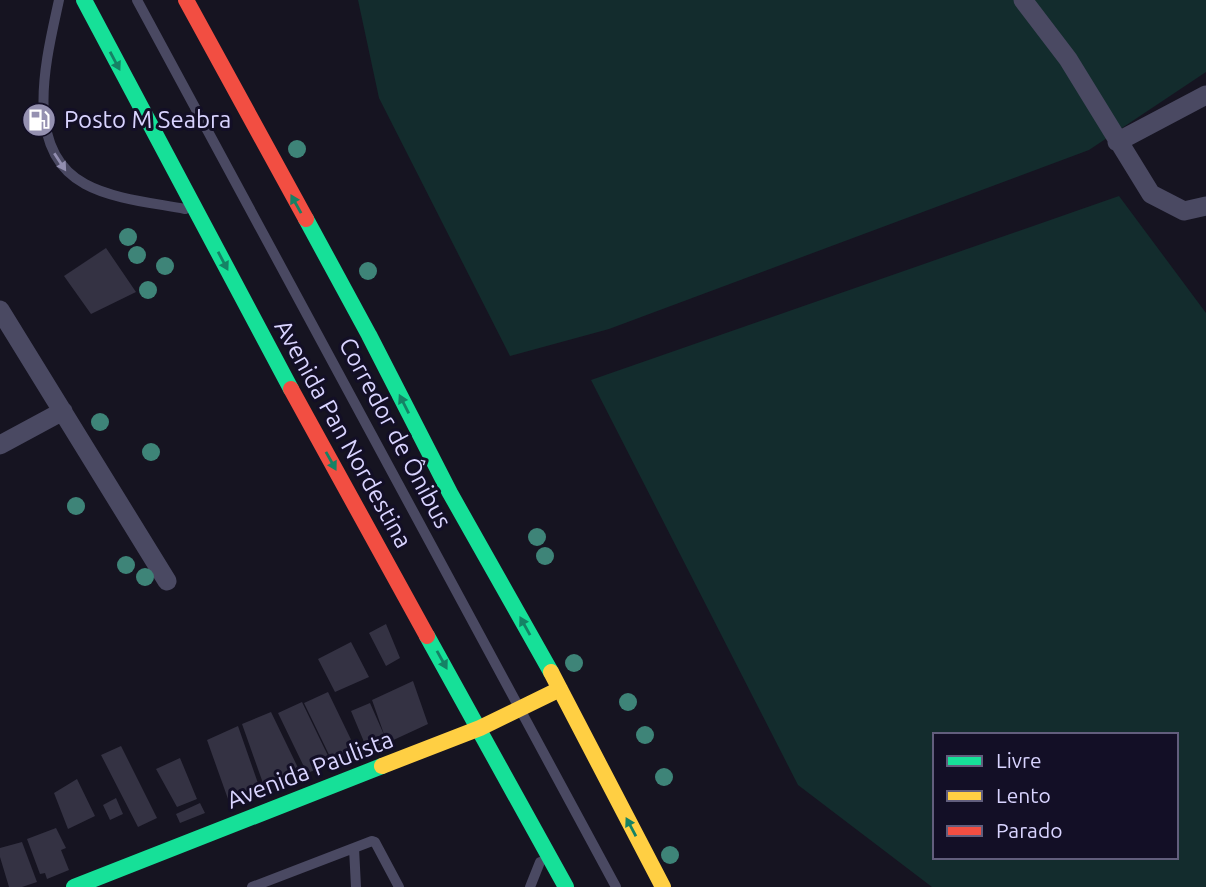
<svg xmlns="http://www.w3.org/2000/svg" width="1206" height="887" font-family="Ubuntu,sans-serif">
  <rect width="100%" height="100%" fill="#161421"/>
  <!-- green -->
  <path fill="#132c2d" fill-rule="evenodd" d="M358,0H1206V72L1089,150L609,329L510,356L379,98Z
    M1119,196L1206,313V887H932L798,785L591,380ZM935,735H1176V857H935Z"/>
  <!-- building -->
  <path fill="#343243" d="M106,248L136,292L91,314L64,276Z
    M386,624L400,658L386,666L369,633Z
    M351,642L369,677L335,692L318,659Z
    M413,681L428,724L387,743L367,749L351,711L370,703L385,737L372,700Z
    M328,692L358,754L333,763L304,703Z
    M302,702L332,764L307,773L278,713Z
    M271,712L301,774L264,786L242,724Z
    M238,726L260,789L228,799L207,740Z
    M121,746L157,818L138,827L101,755Z
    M180,758L197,799L177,807L156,769Z
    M77,779L95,816L68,829L54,793Z
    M116,798L123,814L110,820L103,805Z
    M200,803L205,813L180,823L176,814Z
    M56,828L66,848L61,850L69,870L47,879L45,873L40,874L27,839Z
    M22,842L37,882L22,887H9L0,857V848Z"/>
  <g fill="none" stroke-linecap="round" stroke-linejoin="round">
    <!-- lane -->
    <path stroke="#4a4962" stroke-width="10" d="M59,0C47,56 21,150 85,184C112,199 154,203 185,209
      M137,0L616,887
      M354,848L356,887
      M252,887L372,841L375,842L399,887
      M530,887L540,862"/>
    <!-- street -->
    <path stroke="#4a4962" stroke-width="19" d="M1023,0L1068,59L1151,194L1184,211L1206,206
      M1117,142L1206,95
      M0,310L167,581
      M0,445L63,411"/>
    <!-- fast -->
    <path stroke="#16e098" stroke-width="16" d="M84,0L291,389
      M306,219L369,335L450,493L551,672
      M427,636L566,887
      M74,887L382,766"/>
    <!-- slow -->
    <path stroke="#ffcf43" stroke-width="16" d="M551,672L663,887
      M382,766L480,728L560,689"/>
    <!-- jam -->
    <path stroke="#f24e42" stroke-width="16" d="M186,0L306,219
      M291,389L427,636"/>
  </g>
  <!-- trees -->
  <g fill="#3e8478">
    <circle cx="297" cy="149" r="9"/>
    <circle cx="128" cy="237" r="9"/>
    <circle cx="137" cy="255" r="9"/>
    <circle cx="165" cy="266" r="9"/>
    <circle cx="368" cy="271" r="9"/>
    <circle cx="148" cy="290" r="9"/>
    <circle cx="100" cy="422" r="9"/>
    <circle cx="151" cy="452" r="9"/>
    <circle cx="76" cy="506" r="9"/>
    <circle cx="537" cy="537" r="9"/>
    <circle cx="545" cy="556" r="9"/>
    <circle cx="126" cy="565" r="9"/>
    <circle cx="145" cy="577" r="9"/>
    <circle cx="574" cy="663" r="9"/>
    <circle cx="628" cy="702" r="9"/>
    <circle cx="645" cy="735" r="9"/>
    <circle cx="664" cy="777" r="9"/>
    <circle cx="670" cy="855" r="9"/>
  </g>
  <!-- one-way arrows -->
  <defs><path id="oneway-solid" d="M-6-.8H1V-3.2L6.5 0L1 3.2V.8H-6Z" transform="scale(1.75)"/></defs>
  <g fill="#158265">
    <use href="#oneway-solid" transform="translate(115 61) rotate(62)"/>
    <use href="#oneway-solid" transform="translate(296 204) rotate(-119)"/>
    <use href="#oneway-solid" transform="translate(223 261) rotate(62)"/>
    <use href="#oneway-solid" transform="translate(404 404) rotate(-117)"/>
    <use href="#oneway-solid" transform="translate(331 461) rotate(61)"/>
    <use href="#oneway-solid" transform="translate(525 626) rotate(-119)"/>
    <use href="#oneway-solid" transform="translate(442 660) rotate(61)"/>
    <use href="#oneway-solid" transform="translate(631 827) rotate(-118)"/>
  </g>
  <use fill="#928eb0" href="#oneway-solid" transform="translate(60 162) rotate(57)"/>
  <!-- icons -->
  <defs>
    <g id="fuel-disc" transform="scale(1.75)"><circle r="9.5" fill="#9591b1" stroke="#130f26"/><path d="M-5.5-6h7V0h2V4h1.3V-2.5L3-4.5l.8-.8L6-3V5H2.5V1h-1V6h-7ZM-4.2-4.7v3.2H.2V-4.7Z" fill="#fff"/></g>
  </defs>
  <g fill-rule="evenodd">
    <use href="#fuel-disc" x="39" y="120"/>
  </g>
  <g text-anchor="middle" stroke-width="6" stroke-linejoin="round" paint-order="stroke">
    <!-- poi labels -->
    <g font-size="24" fill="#d9d4ff" stroke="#130f26" text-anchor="start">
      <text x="64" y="128">Posto M Seabra</text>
    </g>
    <!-- street labels -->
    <g font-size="24" fill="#d9d4ff" stroke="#130f26">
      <text transform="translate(395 433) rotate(62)" y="8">Corredor de Ônibus</text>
      <text transform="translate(343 434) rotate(61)" y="8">Avenida Pan Nordestina</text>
      <text transform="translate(310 770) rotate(-21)" y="8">Avenida Paulista</text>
    </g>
  </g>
  <!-- legend -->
  <rect x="933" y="733" width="245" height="126" fill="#130f26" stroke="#625e7d" stroke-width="2"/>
  <rect x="947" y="756" width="35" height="10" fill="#16e098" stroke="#625e7d" stroke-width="2"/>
  <text x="996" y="768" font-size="21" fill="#d9d4ff">Livre</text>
  <rect x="947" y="791" width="35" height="10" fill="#ffcf43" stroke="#625e7d" stroke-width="2"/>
  <text x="996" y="803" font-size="21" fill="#d9d4ff">Lento</text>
  <rect x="947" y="826" width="35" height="10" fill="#f24e42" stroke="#625e7d" stroke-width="2"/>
  <text x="996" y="838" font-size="21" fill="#d9d4ff">Parado</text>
</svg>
